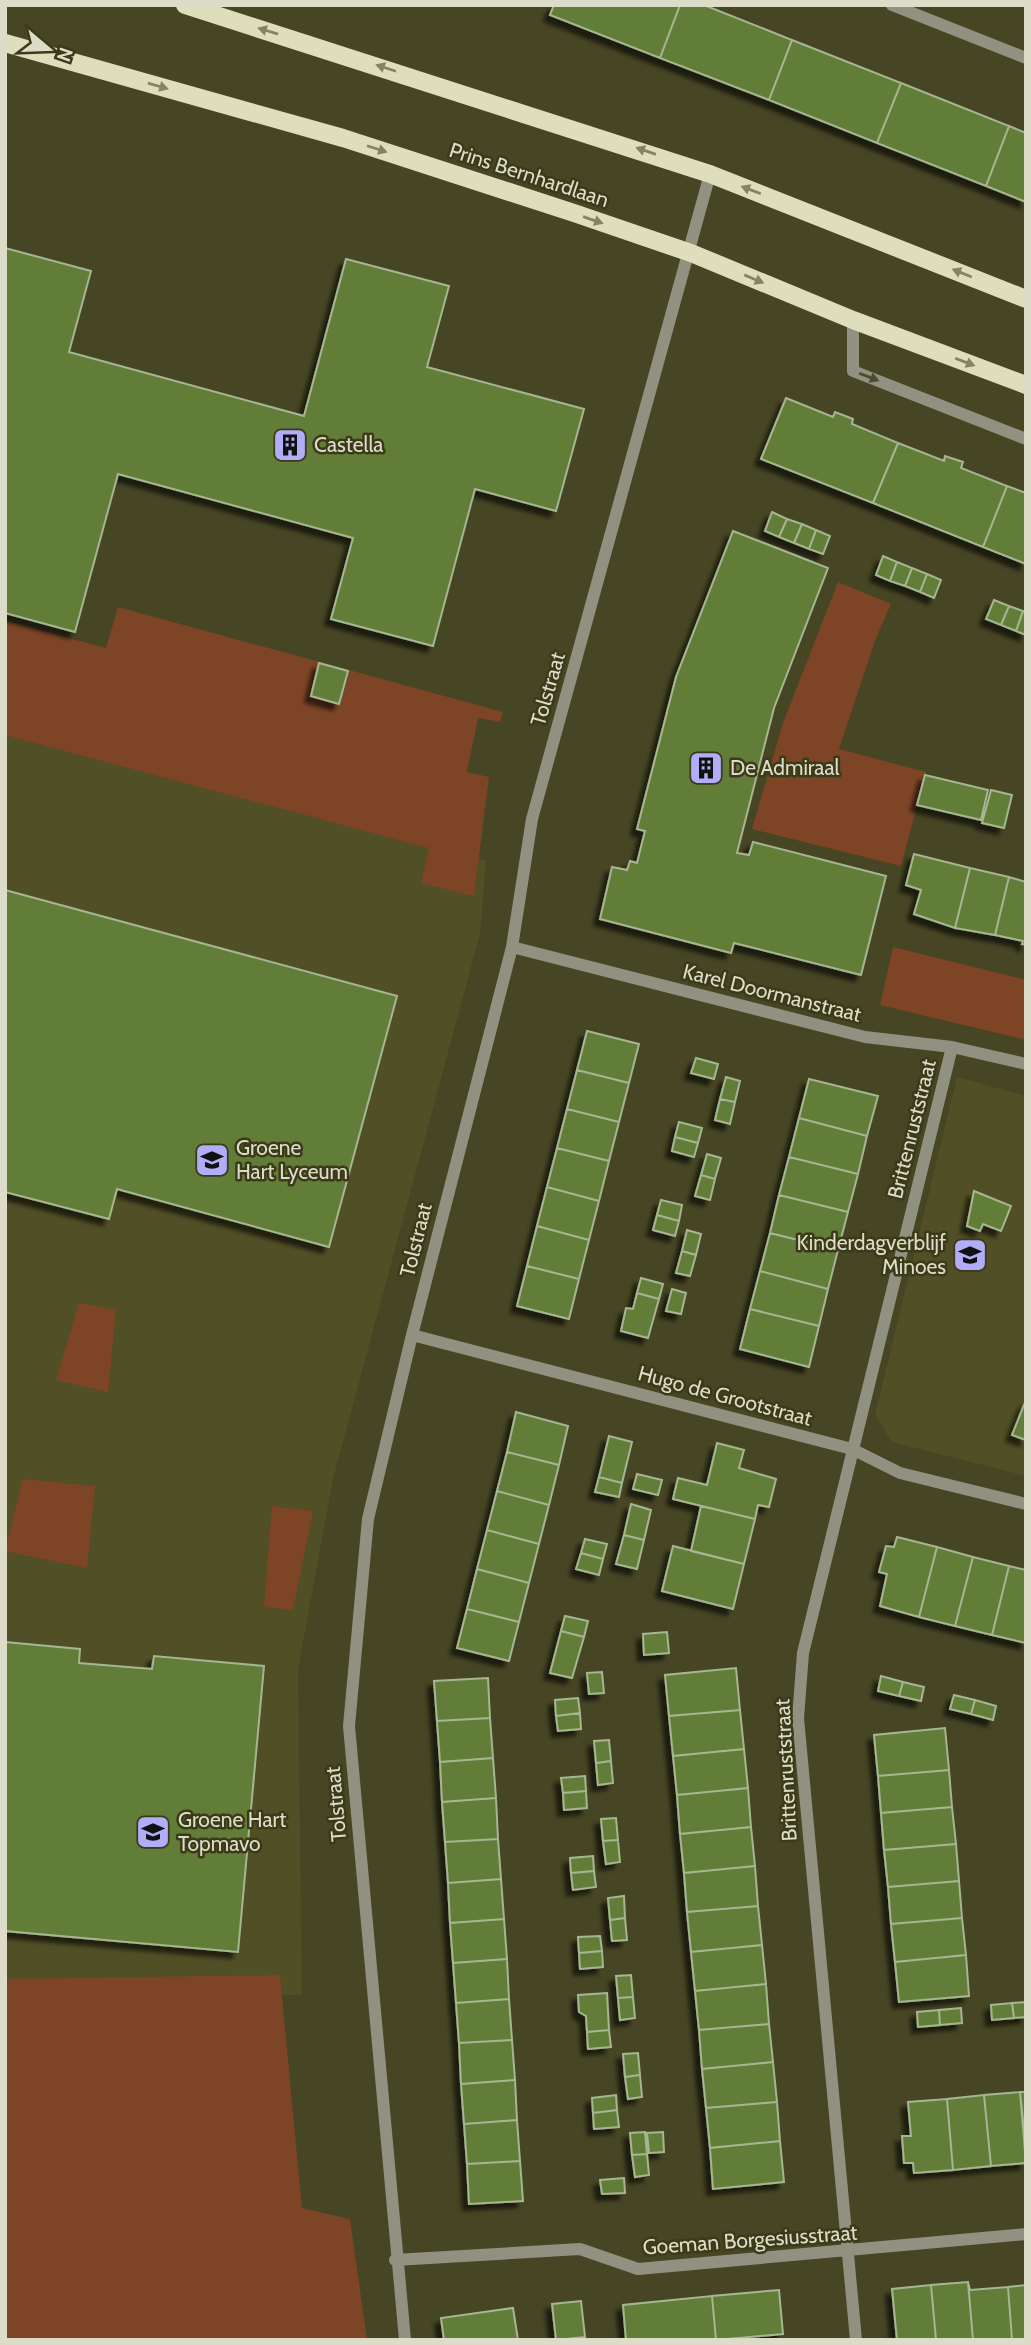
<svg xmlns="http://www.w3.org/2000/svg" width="1031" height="2345" font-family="Cabin,sans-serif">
  <defs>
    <filter id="shadow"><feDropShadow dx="-6" dy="6" stdDeviation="2" flood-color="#0009"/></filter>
  </defs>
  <rect width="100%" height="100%" fill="#464524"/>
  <!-- built -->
  <path fill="#514f26" d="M5,726L486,861L480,934L333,1479L298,1670L302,1995L5,1993Z
    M957,1077L1026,1096V1476L892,1442L875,1415Z"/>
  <!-- green -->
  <path fill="#7d4426" d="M838,582L891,604L876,638L839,749L926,772L901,866L752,829L783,723Z
    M118,607L503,712L500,722L478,718L467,772L489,777L474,896L421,883L429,848L5,735V621L106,648Z
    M893,947L1026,980V1040L880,1005Z
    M79,1303L116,1310L108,1392L56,1380Z
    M23,1479L95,1486L87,1568L5,1551Z
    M272,1506L313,1511L293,1610L264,1607Z
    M280,1975L302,2208L350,2219L367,2340H5V1979Z"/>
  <!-- building -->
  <path fill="#627d38" stroke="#a6b693" stroke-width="2" filter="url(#shadow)" d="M554,5H680L660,58L550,15Z
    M680,5H704L792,40L769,100L660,58Z
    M792,40L901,83L877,143L769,100Z
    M901,83L1009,126L986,186L877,143Z
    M1009,126L1026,133V202L986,186Z
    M5,248L91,271L69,352L304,416L346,259L449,286L427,367L584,409L556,511L475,489L433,646L331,619L353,538L118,474L75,632L5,613Z
    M786,398L833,417L835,412L853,419L852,424L898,443L873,503L761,459Z
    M898,443L944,461L945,456L963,462L961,468L1007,486L983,547L873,503Z
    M1007,486L1026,493V564L983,547Z
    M772,512L787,519L779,537L765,531Z
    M787,519L802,524L794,543L779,537Z
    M802,524L816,530L809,549L794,543Z
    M816,530L830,536L823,554L809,549Z
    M733,531L828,568L774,708L737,853L749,855L753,842L886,876L861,975L734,943L731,953L600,919L612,867L627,870L630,861L637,863L645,831L637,829L676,677Z
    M883,556L897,562L890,581L876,575Z
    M897,562L912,568L905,586L890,581Z
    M912,568L927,574L920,592L905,586Z
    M927,574L941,580L934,598L920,592Z
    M994,600L1009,606L1001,625L986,619Z
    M1009,606L1023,611L1016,631L1001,625Z
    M1023,611L1026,612V635L1016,631Z
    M319,663L348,671L339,704L311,696Z
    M925,775L988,790L981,820L917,805Z
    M991,790L1012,795L1004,828L982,823Z
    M914,854L970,868L955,928L914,914L921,890L906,885Z
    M970,868L1009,877L995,935L955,928Z
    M1009,877L1026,882V945L1022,944L1023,941L995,935Z
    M5,890L397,996L329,1247L117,1189L109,1219L5,1192Z
    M587,1031L639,1044L629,1083L577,1070Z
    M696,1058L718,1064L714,1079L691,1073Z
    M577,1070L629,1083L619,1122L567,1109Z
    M726,1077L740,1081L735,1102L720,1099Z
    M809,1079L878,1096L867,1136L799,1118Z
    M720,1099L735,1102L730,1124L715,1120Z
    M567,1109L619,1122L609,1161L557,1148Z
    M799,1118L867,1136L858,1174L789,1157Z
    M679,1122L702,1128L698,1143L675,1137Z
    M675,1137L698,1143L694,1157L672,1151Z
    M557,1148L609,1161L599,1201L547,1187Z
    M707,1154L721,1158L715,1179L701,1175Z
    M789,1157L858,1174L848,1212L779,1195Z
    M701,1175L715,1179L710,1200L695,1196Z
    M547,1187L599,1201L589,1240L537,1226Z
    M974,1191L1011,1206L1001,1231L983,1224L980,1231L967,1226Z
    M779,1195L848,1212L838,1250L770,1233Z
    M661,1200L682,1205L679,1221L657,1215Z
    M657,1215L679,1221L675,1236L653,1230Z
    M537,1226L589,1240L579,1279L527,1266Z
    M687,1230L701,1234L696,1255L682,1251Z
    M770,1233L838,1250L828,1289L760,1271Z
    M682,1251L696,1255L690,1276L676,1273Z
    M527,1266L579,1279L569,1319L517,1306Z
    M760,1271L828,1289L819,1326L750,1309Z
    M641,1278L663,1284L659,1299L637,1293Z
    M672,1289L686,1293L681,1314L666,1311Z
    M637,1293L659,1299L648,1338L621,1331L626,1308L633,1309Z
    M750,1309L819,1326L809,1367L740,1349Z
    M1026,1400V1440L1012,1435Z
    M516,1412L568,1426L559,1465L507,1452Z
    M609,1436L632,1442L622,1483L599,1477Z
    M717,1443L744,1450L739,1468L776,1479L769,1507L758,1505L755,1519L673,1499L678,1478L707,1485Z
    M507,1452L559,1465L549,1505L497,1491Z
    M637,1474L662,1480L658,1495L633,1489Z
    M599,1477L622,1483L619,1497L595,1492Z
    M497,1491L549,1505L539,1544L487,1530Z
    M631,1504L651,1510L644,1540L624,1535Z
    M701,1506L755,1519L744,1564L691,1551Z
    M487,1530L539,1544L529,1583L477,1569Z
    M624,1535L644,1540L637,1569L616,1564Z
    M897,1537L937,1547L919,1617L880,1606L887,1574L879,1572L886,1546L894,1547Z
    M585,1539L607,1544L603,1559L581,1553Z
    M673,1546L744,1564L733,1609L662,1591Z
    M937,1547L973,1557L955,1626L919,1617Z
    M581,1553L603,1559L599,1575L576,1569Z
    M973,1557L1009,1566L992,1635L955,1626Z
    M1009,1566L1026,1570V1643L992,1635Z
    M477,1569L529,1583L519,1622L467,1609Z
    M467,1609L519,1622L509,1661L457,1648Z
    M565,1616L588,1621L584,1637L561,1631Z
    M561,1631L584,1637L572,1678L550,1673Z
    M667,1632L669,1653L644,1655L643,1634Z
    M5,1642L80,1649L79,1663L152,1669L154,1656L264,1666L238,1952L5,1931Z
    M736,1668L740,1710L669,1716L665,1675Z
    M602,1672L604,1693L589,1694L587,1673Z
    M881,1676L903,1682L899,1696L878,1691Z
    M488,1678L490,1718L437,1721L434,1681Z
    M903,1682L924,1687L921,1701L899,1696Z
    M954,1695L975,1700L971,1714L950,1709Z
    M578,1698L580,1713L556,1716L555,1700Z
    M975,1700L996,1706L993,1720L971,1714Z
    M740,1710L744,1749L673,1756L669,1716Z
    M580,1713L581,1729L558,1731L556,1716Z
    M490,1718L493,1758L440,1762L437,1721Z
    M945,1728L949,1770L878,1776L874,1735Z
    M609,1740L611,1761L596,1763L594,1741Z
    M744,1749L748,1788L677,1795L673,1756Z
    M493,1758L496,1798L442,1802L440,1762Z
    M611,1761L613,1783L598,1785L596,1763Z
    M949,1770L952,1807L881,1813L878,1776Z
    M585,1776L586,1791L563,1793L561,1778Z
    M748,1788L751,1827L680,1834L677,1795Z
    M586,1791L587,1808L564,1810L563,1793Z
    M496,1798L498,1839L445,1842L442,1802Z
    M952,1807L956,1844L884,1850L881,1813Z
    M616,1818L618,1840L603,1841L601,1819Z
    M751,1827L755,1866L684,1873L680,1834Z
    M498,1839L501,1879L448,1883L445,1842Z
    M618,1840L620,1862L606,1864L603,1841Z
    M956,1844L959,1881L888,1887L884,1850Z
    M593,1856L594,1871L571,1873L570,1858Z
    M755,1866L758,1906L687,1912L684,1873Z
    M594,1871L596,1887L573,1890L571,1873Z
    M501,1879L504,1919L450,1923L448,1883Z
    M959,1881L962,1918L891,1924L888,1887Z
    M624,1896L625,1918L610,1920L608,1898Z
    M758,1906L762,1945L691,1952L687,1912Z
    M625,1918L627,1940L612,1941L610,1920Z
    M962,1918L966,1955L895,1962L891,1924Z
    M504,1919L507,1959L453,1963L450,1923Z
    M600,1936L602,1951L579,1953L578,1937Z
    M762,1945L766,1984L695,1991L691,1952Z
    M602,1951L603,1967L580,1969L579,1953Z
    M966,1955L969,1996L899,2002L895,1962Z
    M507,1959L509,1999L456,2003L453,1963Z
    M631,1975L633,1997L618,1998L616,1976Z
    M766,1984L769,2024L699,2030L695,1991Z
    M607,1993L609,2030L587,2032L586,2016L579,2012L578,1995Z
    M633,1997L635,2018L620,2020L618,1998Z
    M509,1999L512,2040L459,2043L456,2003Z
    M1026,2002V2017L1014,2018L1012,2003Z
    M1012,2003L1014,2018L992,2020L991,2005Z
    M961,2008L962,2023L940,2025L939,2010Z
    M939,2010L940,2025L918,2027L917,2012Z
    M769,2024L773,2062L702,2069L699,2030Z
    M609,2030L611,2047L588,2049L587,2032Z
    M512,2040L515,2080L461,2084L459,2043Z
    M638,2053L640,2075L625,2077L623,2054Z
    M773,2062L777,2102L706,2108L702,2069Z
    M640,2075L642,2097L628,2099L625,2077Z
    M515,2080L517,2120L464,2124L461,2084Z
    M1020,2092L1026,2163L991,2166L984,2095Z
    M1020,2092H1026V2150Z
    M616,2095L617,2110L593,2113L592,2098Z
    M984,2095L991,2166L953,2170L947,2099Z
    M947,2099L953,2170L914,2173L913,2163H904L902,2136H911L908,2102Z
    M777,2102L780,2141L710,2148L706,2108Z
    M617,2110L619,2127L594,2129L593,2113Z
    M517,2120L520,2161L467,2164L464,2124Z
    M645,2132L647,2154L632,2155L630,2133Z
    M663,2132L664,2152L649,2153L647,2133Z
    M780,2141L784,2182L713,2189L710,2148Z
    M647,2154L649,2175L635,2177L632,2155Z
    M520,2161L523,2201L469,2204L467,2164Z
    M624,2178L625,2193L602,2194L600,2180Z
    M968,2282L973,2340H936L931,2285Z
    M968,2282L970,2290L1008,2287L1012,2340H973Z
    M931,2285L936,2340H897L892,2289Z
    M1026,2285V2340H1012L1008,2287Z
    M779,2290L783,2334L716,2340L712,2296Z
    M712,2296L716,2340H626L623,2305Z
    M581,2301L585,2337L556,2340L552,2304Z
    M513,2308L518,2340H444L441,2318Z"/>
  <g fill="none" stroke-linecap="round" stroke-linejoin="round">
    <!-- minor -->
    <path stroke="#919181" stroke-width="12" d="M892,5L1026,58
      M853,320V371L1026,439
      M512,947L865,1037L952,1047L1026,1064
      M412,1335L852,1449L900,1473L1026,1504
      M395,2260L580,2249L638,2269L1026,2234
      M405,2340L349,1726L368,1519L412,1335L512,947L532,819L710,174
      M856,2340L798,1718L803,1653L952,1047"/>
    <!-- major -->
    <path stroke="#dedebd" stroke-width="18" d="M185,5L710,174L1026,299
      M5,43L343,138L574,213L691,253L853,320L1026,385"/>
  </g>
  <!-- one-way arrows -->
  <defs><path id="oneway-solid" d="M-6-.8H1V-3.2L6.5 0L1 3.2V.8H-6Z" transform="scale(1.75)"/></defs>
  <g fill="#848463">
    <use href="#oneway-solid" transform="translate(268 31) rotate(-163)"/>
    <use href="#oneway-solid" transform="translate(386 68) rotate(-162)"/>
    <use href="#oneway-solid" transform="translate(158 86) rotate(16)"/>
    <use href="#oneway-solid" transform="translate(377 149) rotate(18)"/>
    <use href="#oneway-solid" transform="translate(646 151) rotate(-161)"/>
    <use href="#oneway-solid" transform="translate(751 190) rotate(-159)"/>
    <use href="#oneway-solid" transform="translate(593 220) rotate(19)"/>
    <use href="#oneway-solid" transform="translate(962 273) rotate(-158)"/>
    <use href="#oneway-solid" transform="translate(754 279) rotate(23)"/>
    <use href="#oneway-solid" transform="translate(965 362) rotate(21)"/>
  </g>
  <use fill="#4c4b2e" href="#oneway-solid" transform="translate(869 377) rotate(21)"/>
  <!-- icons -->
  <defs>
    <g id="building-square" transform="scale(1.75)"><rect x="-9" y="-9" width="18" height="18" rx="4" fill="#b2adf9" stroke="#3b3a19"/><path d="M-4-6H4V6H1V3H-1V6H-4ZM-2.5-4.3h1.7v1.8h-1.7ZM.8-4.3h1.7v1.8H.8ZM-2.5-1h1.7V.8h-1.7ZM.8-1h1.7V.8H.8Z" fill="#111"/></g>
    <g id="school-square" transform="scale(1.75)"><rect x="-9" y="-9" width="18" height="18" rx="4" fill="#b2adf9" stroke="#3b3a19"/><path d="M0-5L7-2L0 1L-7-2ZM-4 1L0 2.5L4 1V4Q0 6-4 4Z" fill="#111"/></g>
  </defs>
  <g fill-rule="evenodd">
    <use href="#building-square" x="290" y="445"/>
    <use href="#building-square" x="706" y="768"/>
    <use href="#school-square" x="212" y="1160"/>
    <use href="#school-square" x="970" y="1255"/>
    <use href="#school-square" x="153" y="1832"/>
  </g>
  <g text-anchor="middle" stroke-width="5" stroke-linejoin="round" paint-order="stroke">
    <!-- street labels -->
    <g font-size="21" fill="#dcdcc9" stroke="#3b3a19">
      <text transform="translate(529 175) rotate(18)" y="7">Prins Bernhardlaan</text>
      <text transform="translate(548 689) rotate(-74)" y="7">Tolstraat</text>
      <text transform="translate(772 993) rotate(14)" y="7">Karel Doormanstraat</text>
      <text transform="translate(912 1129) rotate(-76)" y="7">Brittenruststraat</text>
      <text transform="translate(416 1240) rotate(-76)" y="7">Tolstraat</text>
      <text transform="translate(725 1396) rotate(15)" y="7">Hugo de Grootstraat</text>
      <text transform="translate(786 1770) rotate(-93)" y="7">Brittenruststraat</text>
      <text transform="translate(336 1804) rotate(-95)" y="7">Tolstraat</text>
      <text transform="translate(750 2240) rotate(-4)" y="7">Goeman Borgesiusstraat</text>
    </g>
    <!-- poi labels -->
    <g font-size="21" fill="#dcdcc9" stroke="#3b3a19" text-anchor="start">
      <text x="314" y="452">Castella</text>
      <text x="730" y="775">De Admiraal</text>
      <text x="236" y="1155">Groene<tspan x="236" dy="24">Hart Lyceum</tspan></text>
      <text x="946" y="1250" text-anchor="end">Kinderdagverblijf<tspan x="946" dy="24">Minoes</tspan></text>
      <text x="178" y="1827">Groene Hart<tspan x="178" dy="24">Topmavo</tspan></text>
    </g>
  </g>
  <!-- border -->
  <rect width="1031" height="2345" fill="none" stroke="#dcdcc9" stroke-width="14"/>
  <!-- north arrow -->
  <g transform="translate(49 49) rotate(109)" stroke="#3b3a19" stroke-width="5" paint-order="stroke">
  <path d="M0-5L12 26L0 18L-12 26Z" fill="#dcdcc9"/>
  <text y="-10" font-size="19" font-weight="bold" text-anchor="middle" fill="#dcdcc9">N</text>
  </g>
</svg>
